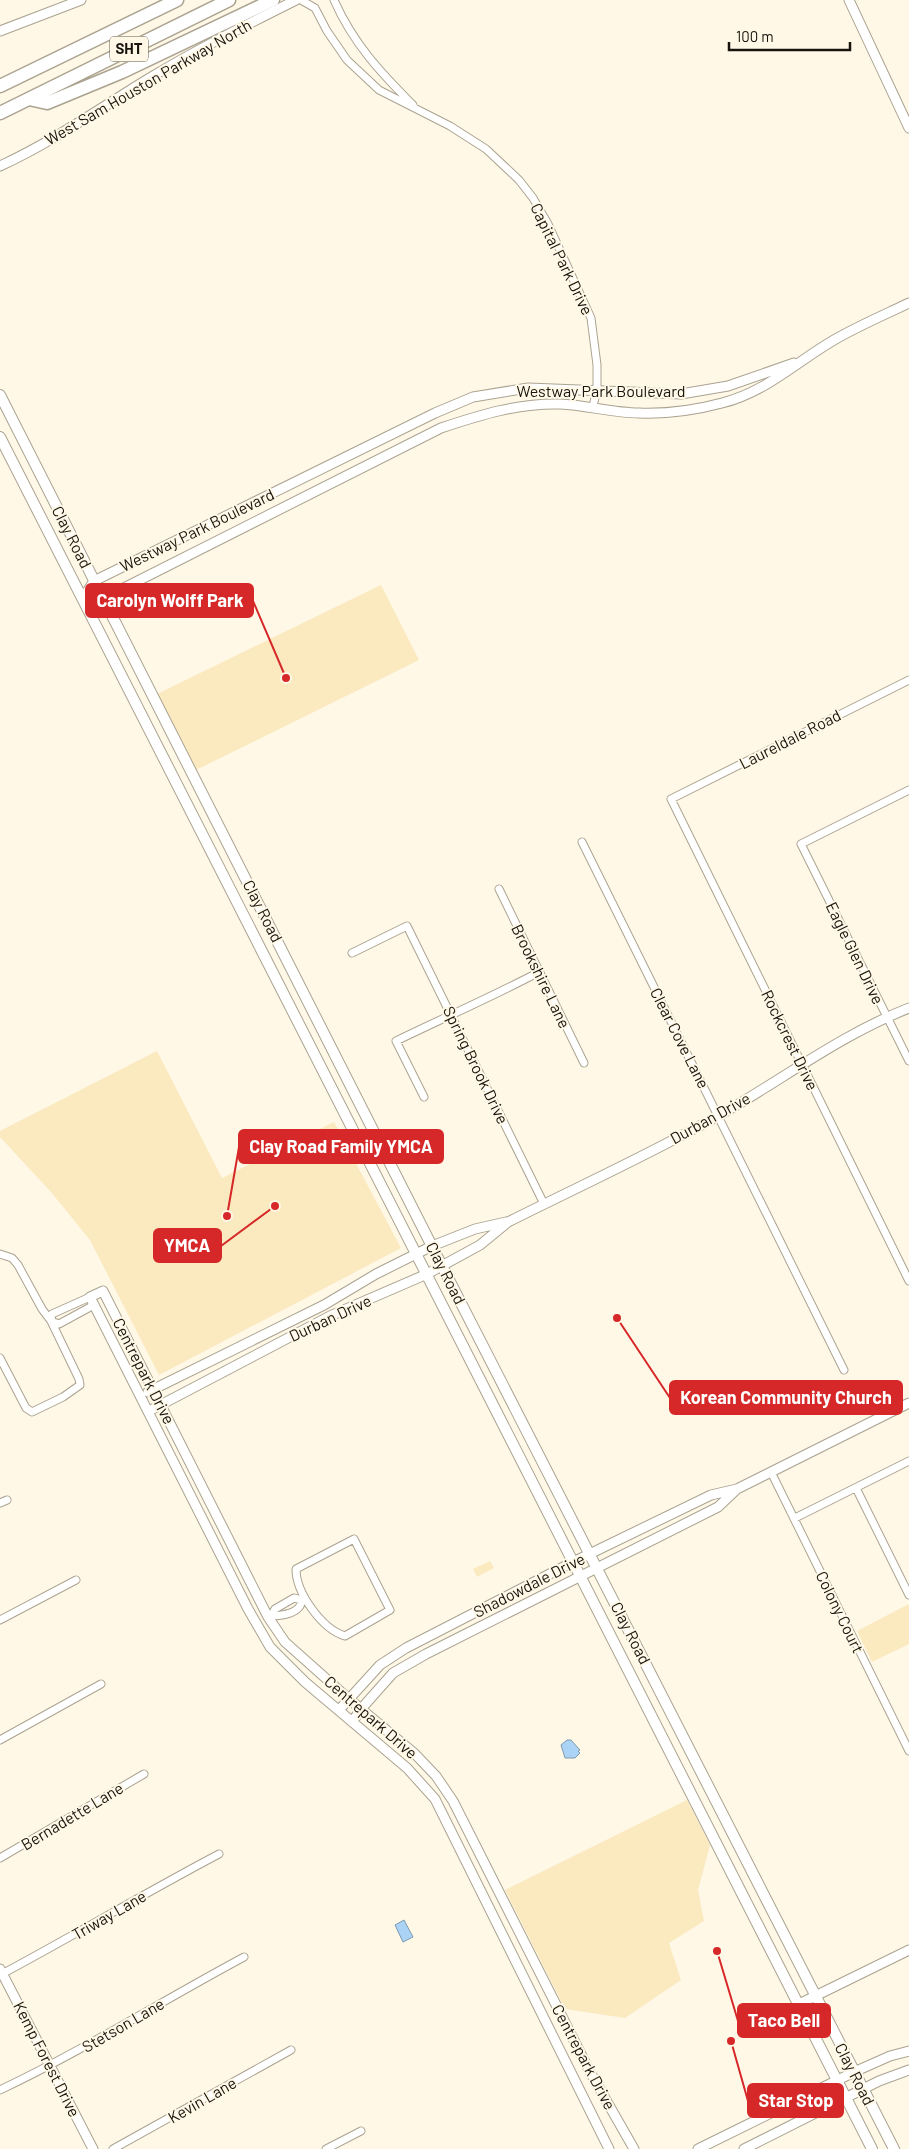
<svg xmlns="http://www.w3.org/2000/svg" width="909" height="2149" font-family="Barlow,sans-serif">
  <rect width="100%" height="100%" fill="#fff8e7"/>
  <!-- green -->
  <path fill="#fbe9bf" d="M381,585L419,660L192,772L153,696Z
    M157,1051L222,1178L334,1122L401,1248L159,1375L90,1240L51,1192L0,1137V1131Z
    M490,1561L494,1568L477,1577L473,1569Z
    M909,1604V1644L872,1662L857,1631Z
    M687,1800L710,1845L698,1890L704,1921L669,1943L681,1980L625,2018L565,2009L505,1890Z"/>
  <!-- water -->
  <path fill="#aad3f6" stroke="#7e9ab0" d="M567,1740H571L580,1750L578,1751L580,1753L575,1758H565L561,1745Z
    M404,1920L413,1937L403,1942L395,1925Z"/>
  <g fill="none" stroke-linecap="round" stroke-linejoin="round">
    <!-- street casing -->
    <g stroke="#aba390" stroke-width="9">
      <path id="street" d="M301,0L315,8L327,31L347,60L379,90L450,126L486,149L519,180L533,198L548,224L591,318L597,365V390L593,406
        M334,0C353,43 380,72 413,105
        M909,680L671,799L909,1281
        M909,790L801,844L909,1061
        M582,842L844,1370
        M499,889L584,1063
        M352,953L407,926L544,1204
        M424,1097L396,1041C443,1018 492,997 539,972
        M0,1254L12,1258L18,1265L42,1309L51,1321L79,1379L80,1385L63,1397L32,1412L26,1408L0,1358
        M51,1321L59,1324L94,1305
        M51,1321L52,1314L90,1297
        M771,1472L909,1751
        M856,1488L909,1595
        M0,1503L7,1500
        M795,1518L909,1461
        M354,1539L390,1610L345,1636C322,1629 296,1593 296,1569Z
        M271,1616L275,1609L294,1598L302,1600
        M268,1617C277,1615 293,1616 300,1606C301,1603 302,1601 304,1599
        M0,1620L76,1580
        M0,1740L101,1684
        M0,1858L144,1774
        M0,1975C73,1936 145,1893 219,1854
        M0,2090C84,2050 162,2001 244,1957
        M113,2149L291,2050
        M326,2149L361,2131"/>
    </g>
    <!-- secondary casing -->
    <g stroke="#aba390" stroke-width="11">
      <path id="secondary" d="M849,0L909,128
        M0,31L81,0
        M0,166C52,142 99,109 148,79C196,50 246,25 296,0
        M83,598H104L441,428C480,415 518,403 560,404C586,405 613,413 639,413C666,414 696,410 722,403C766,392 796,362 834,340C858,326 884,315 909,303
        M83,598L94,581L435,413L473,397L528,388L681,394L728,386L794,363
        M148,1392L324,1305L376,1274L432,1246L475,1229L506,1222
        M149,1411L330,1316L427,1274L480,1245L508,1222C578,1187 650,1154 718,1116C782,1080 840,1035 909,1008
        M339,1710L380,1665L406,1648L573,1562L711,1495L737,1489L909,1403
        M352,1722L361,1709L393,1673L426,1654L718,1507L737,1489
        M0,1969L93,2149
        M799,2004L909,1950
        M609,2149L435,1799L407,1768L305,1682L270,1647L248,1609L90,1297L103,1291L268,1617L285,1642L349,1699L415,1754L436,1776L453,1801L590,2072L634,2149
        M698,2149L854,2072L890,2056L909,2051
        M744,2149L879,2081L909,2070"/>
    </g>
    <!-- primary casing -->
    <g stroke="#aba390" stroke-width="12">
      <path id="primary" d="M0,395L442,1266L894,2149
        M0,437L872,2149"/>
    </g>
    <!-- highway casing -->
    <g stroke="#aba390" stroke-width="15">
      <path id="highway" d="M0,86L177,0
        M29,99L47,103L122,72L273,0
        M0,113L229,0"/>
    </g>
    <!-- street -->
    <use href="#street" stroke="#fff" stroke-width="7"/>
    <!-- secondary -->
    <use href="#secondary" stroke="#fff" stroke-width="9"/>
    <!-- primary -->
    <use href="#primary" stroke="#fff" stroke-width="10"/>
    <!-- highway -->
    <use href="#highway" stroke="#fff" stroke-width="12"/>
  </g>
  <g text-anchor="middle" stroke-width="4" stroke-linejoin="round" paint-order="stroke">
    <!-- shield labels -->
    <rect fill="#fff8e7" stroke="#5d584e" stroke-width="1" x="110" y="36.5" width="38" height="25" rx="4"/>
    <g font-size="15" font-weight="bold" fill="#17140d">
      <text x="129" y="54">SHT</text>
    </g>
    <!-- street labels -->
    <g font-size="16" fill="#17140d" stroke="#fff8e7">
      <text transform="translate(148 82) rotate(-30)" y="6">West Sam Houston Parkway North</text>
      <text transform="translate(562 259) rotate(64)" y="6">Capital Park Drive</text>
      <text x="601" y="397">Westway Park Boulevard</text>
      <text transform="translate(197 530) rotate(-26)" y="6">Westway Park Boulevard</text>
      <text transform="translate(72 537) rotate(63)" y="6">Clay Road</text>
      <text transform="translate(790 739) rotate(-27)" y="6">Laureldale Road</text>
      <text transform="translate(263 911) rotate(63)" y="6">Clay Road</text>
      <text transform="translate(855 953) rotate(64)" y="6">Eagle Glen Drive</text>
      <text transform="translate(541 976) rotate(64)" y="6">Brookshire Lane</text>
      <text transform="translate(680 1038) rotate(63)" y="6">Clear Cove Lane</text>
      <text transform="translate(790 1040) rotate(64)" y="6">Rockcrest Drive</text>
      <text transform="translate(476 1065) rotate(64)" y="6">Spring Brook Drive</text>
      <text transform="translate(710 1118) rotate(-29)" y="6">Durban Drive</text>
      <text transform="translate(446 1273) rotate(63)" y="6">Clay Road</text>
      <text transform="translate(330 1318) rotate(-25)" y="6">Durban Drive</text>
      <text transform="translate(144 1371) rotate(63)" y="6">Centrepark Drive</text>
      <text transform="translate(529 1585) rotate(-27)" y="6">Shadowdale Drive</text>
      <text transform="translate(840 1612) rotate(64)" y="6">Colony Court</text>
      <text transform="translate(631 1633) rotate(63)" y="6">Clay Road</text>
      <text transform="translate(371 1717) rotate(41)" y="6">Centrepark Drive</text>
      <text transform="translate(72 1816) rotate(-31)" y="6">Bernadette Lane</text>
      <text transform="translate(109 1915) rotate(-30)" y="6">Triway Lane</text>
      <text transform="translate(123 2025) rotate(-30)" y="6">Stetson Lane</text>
      <text transform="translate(584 2057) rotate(62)" y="6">Centrepark Drive</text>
      <text transform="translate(47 2059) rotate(63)" y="6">Kemp Forest Drive</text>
      <text transform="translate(855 2074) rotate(63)" y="6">Clay Road</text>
      <text transform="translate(202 2100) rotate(-30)" y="6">Kevin Lane</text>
    </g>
  </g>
  <!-- callouts -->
  <path fill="none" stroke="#d62828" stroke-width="2" d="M286 678L253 601M227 1216L239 1147M275 1206L221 1246M617 1318L670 1398M717 1951L738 2021M731 2041L748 2101"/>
  <g fill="#d62828" stroke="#fff8e7" stroke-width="2">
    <circle cx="286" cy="678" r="5"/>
    <circle cx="227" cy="1216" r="5"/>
    <circle cx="275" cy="1206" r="5"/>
    <circle cx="617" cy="1318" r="5"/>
    <circle cx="717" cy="1951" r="5"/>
    <circle cx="731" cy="2041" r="5"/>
  </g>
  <g fill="#d62828" stroke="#d62828" stroke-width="2">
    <rect x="86" y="584" width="167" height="33" rx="5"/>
    <rect x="239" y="1130" width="204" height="33" rx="5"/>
    <rect x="154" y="1229" width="67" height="33" rx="5"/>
    <rect x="670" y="1381" width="232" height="33" rx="5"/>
    <rect x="738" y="2004" width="92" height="33" rx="5"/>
    <rect x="748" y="2084" width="95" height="33" rx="5"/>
  </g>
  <g font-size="18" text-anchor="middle" font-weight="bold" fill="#fff">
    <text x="170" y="607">Carolyn Wolff Park</text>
    <text x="341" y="1153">Clay Road Family YMCA</text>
    <text x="187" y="1252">YMCA</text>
    <text x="786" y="1404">Korean Community Church</text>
    <text x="784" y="2027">Taco Bell</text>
    <text x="796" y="2107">Star Stop</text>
  </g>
  <!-- scale -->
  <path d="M729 42v8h121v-8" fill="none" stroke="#17140d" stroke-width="2.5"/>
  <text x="736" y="42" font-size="15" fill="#17140d" stroke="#fff8e7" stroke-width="4" paint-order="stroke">100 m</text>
</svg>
